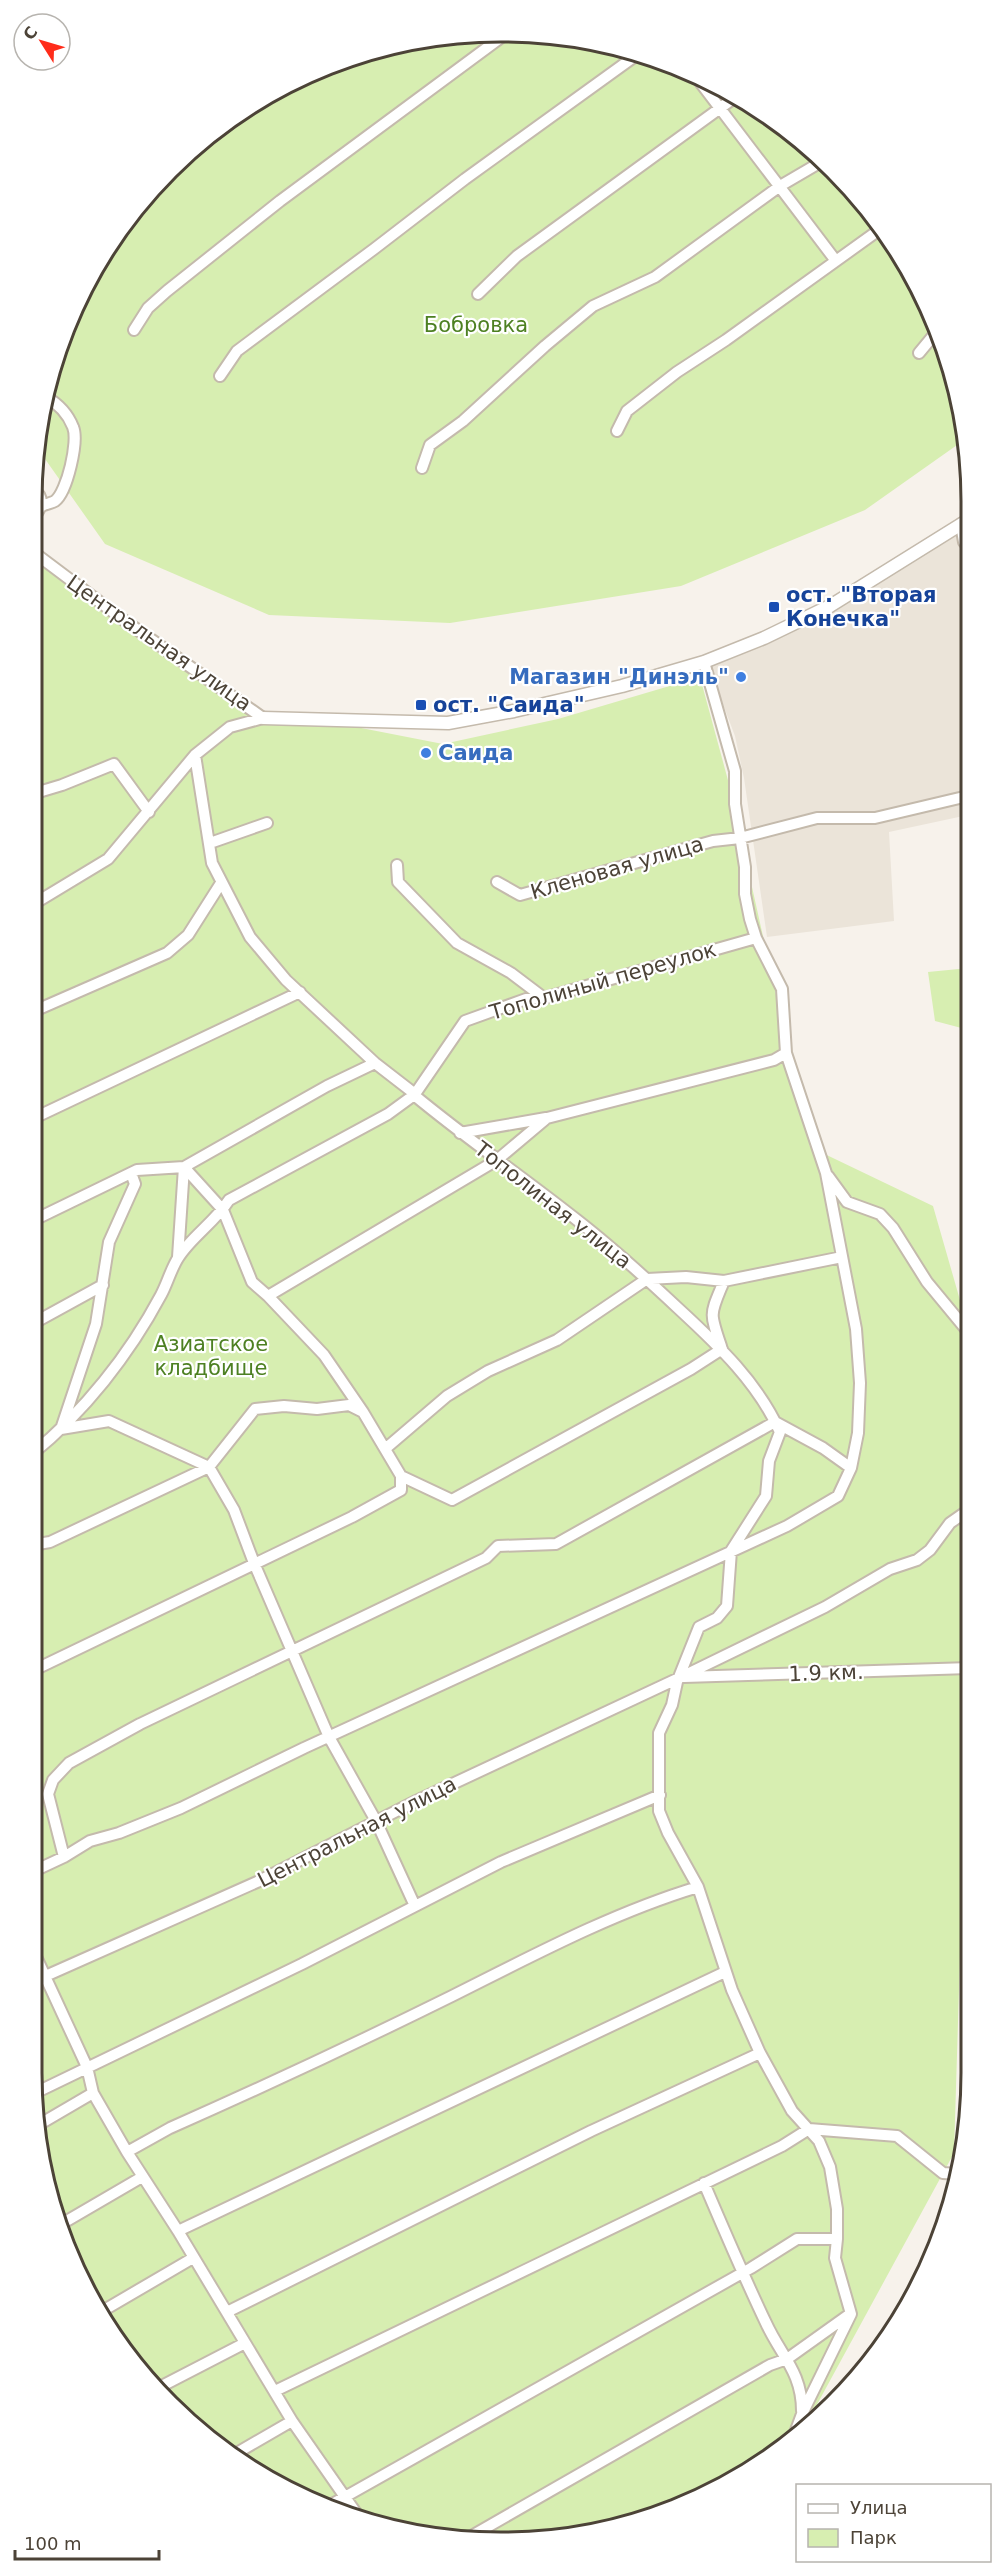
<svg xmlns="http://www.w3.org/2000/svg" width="1003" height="2574" font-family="'DejaVu Sans',sans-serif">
  <rect width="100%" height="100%" fill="#f7f2eb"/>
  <!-- residential -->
  <path fill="#ebe4d9" d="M968,524V815L889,832L894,921L767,937L744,778L735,736L708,665L850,595Z"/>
  <!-- green -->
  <path fill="#d7eeb1" d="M533,33L623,48L762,111L855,192L936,321L967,438L865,510L681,586L450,623L269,615L105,544L38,449L48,380L80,293L129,215L192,148L267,94L351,56L440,35Z
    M32,553L263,718L351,726L443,744L558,719L700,677L729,784L810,1147L933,1206L970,1335V1630L954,2153L808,2421L762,2463L682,2507L594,2533L440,2538L351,2518L267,2480L148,2382L94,2307L57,2224L32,2072Z
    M969,968V1030L935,1021L928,972Z"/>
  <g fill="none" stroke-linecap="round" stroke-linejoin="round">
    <!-- minor casing -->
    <g stroke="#c4baac" stroke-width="14">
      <path id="minor" d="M700,82L836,261
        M181,160L272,92
        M478,294L517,256L734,98
        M134,330L148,308L167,291L280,201L507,33
        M919,353L938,330
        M220,376L237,351L374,249L465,179L638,54
        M617,431L627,411L677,372L726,340L879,230
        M422,468L430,445L463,421L545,346L593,306L655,277L780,186L821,162
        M42,506C45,504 52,503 55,501C67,492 79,441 73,427C68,414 57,403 45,396
        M32,519C41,510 46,498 33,489
        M961,524L964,542L968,546
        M32,551L125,621L263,718
        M195,755L212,863L250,937L286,980L375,1063L415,1094L414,1095C467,1139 524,1178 577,1220C613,1248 647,1279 680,1310C719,1346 758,1383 780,1432L769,1461L766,1496L731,1551L727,1606L717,1618L699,1627L677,1682L672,1705L659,1733V1811L668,1833L698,1887L732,1990L760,2053L792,2111L819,2141L830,2167L837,2209V2239
        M32,794L62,785L114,764L149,812
        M210,843L267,823
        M397,865L398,882L457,943L511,973L544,998
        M497,882L520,895L713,841L740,838L817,818H875L968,796
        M32,905L108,859L195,755L230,727L263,718
        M32,1012L167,953L188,935L221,883
        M415,1094L465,1021L526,999L544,998L756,938
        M32,1119L300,992
        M460,1133L546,1118
        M131,1173L135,1184L109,1242L96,1324L61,1429L109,1421L209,1467L234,1510L254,1563L329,1737L376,1821L415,1906
        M828,1176L847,1202L880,1214L893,1228L927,1282L970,1334
        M32,1221L137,1170L184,1167L327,1086L375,1063
        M178,1257L184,1167L223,1210L252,1282L268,1296
        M647,1279L686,1277L724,1281L842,1257
        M32,1324L103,1285
        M721,1346C709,1311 710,1315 724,1281
        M363,1412L324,1355L268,1296L497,1160L547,1118L774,1060L786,1053
        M775,1422L823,1448L851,1468
        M385,1449L447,1396L488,1371L557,1340L647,1279
        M32,1454C84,1412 129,1355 161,1295C167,1284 171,1269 178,1258C191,1237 215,1222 229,1200L388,1114L414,1095
        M32,1545L50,1542L209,1467L255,1409L284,1406L317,1409L349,1405L363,1412L401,1476
        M32,1671L352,1517L401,1490V1476L452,1500L691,1369L722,1349
        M684,1677L970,1668
        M64,1857L48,1794L53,1780L69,1763L140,1724L486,1558L498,1546L556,1544L775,1422
        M32,1872L64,1857L90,1841L119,1833L181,1808L304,1748L787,1526L838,1496L851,1468L858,1433L860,1383L856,1329L826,1173L786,1053L782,989L756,938L750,919L745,894V867L735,804V771L704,662
        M32,1948L87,2067L93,2093L127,2152L178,2231L292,2421L361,2520
        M32,1982L257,1882L416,1801L681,1677L825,1607L890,1569L917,1560L930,1550L950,1523L970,1509
        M35,2093L302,1964L501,1862L660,1795
        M40,2124L93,2093
        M127,2152L170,2128C265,2086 359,2042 452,1996C532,1956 612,1913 698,1887
        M704,2183C724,2230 744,2277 766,2323C781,2356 802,2372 802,2411
        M58,2226L142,2177
        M178,2231L725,1972
        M227,2312L591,2131L760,2053
        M99,2313L193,2258
        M156,2389L245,2343
        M275,2391L782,2146L809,2129L897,2136L943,2173L958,2174
        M235,2454L292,2421
        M327,2507L751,2268L797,2239H837L835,2258L851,2314L802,2414L795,2433
        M468,2538L770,2365L787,2359L850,2314"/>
    </g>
    <!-- tertiary casing -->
    <g stroke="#c4baac" stroke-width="15">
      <path id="tertiary" d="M263,718L448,723L514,711L622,686L704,662L764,638L830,606L968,520"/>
    </g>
    <!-- minor -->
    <use href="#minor" stroke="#fff" stroke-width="10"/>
    <!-- tertiary -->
    <use href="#tertiary" stroke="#fff" stroke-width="12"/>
  </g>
  <!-- markers -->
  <g fill="#1a4fb4" stroke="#fff" stroke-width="2">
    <rect x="768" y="601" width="12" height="12" rx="3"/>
    <rect x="415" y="699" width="12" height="12" rx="3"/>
  </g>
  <g fill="#3f7fe0" stroke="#fff" stroke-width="2">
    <circle cx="741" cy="677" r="6"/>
    <circle cx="426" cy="753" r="6"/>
  </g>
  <g text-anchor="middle" stroke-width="4.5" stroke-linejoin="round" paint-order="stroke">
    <!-- park labels -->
    <g font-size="21" fill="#4d8022" stroke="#fff">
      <text x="476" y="332">Бобровка</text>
      <text x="211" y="1351">Азиатское<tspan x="211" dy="24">кладбище</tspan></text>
    </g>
    <!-- transit labels -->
    <g font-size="21" font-weight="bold" fill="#164399" stroke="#fff" text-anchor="start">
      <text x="786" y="602">ост. "Вторая<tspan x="786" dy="24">Конечка"</tspan></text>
      <text x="433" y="712">ост. "Саида"</text>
    </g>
    <!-- street labels -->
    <g font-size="21" fill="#4c4337" stroke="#fff">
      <text transform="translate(159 643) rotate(35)" y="7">Центральная улица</text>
      <text transform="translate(617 868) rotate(-16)" y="7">Кленовая улица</text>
      <text transform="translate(603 981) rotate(-16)" y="7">Тополиный переулок</text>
      <text transform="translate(553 1205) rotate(38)" y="7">Тополиная улица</text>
      <text transform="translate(826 1673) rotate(-2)" y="7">1.9 км.</text>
      <text transform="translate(357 1832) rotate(-27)" y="7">Центральная улица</text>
    </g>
    <!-- shop labels -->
    <g font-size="21" font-weight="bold" fill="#366cbe" stroke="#fff" text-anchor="end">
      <text x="729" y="684">Магазин "Динэль"</text>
      <text x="438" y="760" text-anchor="start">Саида</text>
    </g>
  </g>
  <!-- crop -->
  <path d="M0 0H1003V2574H0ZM501 42H502A459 459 0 0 1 961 501V2073A459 459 0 0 1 502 2532H501A459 459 0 0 1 42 2073V501A459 459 0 0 1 501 42Z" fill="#fff" fill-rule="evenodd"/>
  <path fill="none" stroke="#4c4337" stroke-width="3" d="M501 42H502A459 459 0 0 1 961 501V2073A459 459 0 0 1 502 2532H501A459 459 0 0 1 42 2073V501A459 459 0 0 1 501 42Z"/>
  <!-- legend -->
  <rect x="796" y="2484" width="195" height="78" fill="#ffffff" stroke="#b7b4af" stroke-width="1.5"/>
  <rect x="808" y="2504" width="30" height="9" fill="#ffffff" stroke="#b7b4af" stroke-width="1.5"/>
  <text x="850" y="2514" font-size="18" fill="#4c4337">Улица</text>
  <rect x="808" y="2529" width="30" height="18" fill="#d7eeb1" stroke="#b7b4af" stroke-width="1.5"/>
  <text x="850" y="2544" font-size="18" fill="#4c4337">Парк</text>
  <!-- north arrow -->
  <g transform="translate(42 42) rotate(307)"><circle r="28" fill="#ffffff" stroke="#b7b4af" stroke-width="1.5"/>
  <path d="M0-4.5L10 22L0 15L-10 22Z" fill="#ff2c1a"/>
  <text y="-9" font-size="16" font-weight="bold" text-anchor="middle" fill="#4c4337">С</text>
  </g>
  <!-- scale -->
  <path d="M15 2550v9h144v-9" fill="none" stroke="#4c4337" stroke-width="3"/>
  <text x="24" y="2550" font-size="18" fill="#4c4337" stroke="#ffffff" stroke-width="4.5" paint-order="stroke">100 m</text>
</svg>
